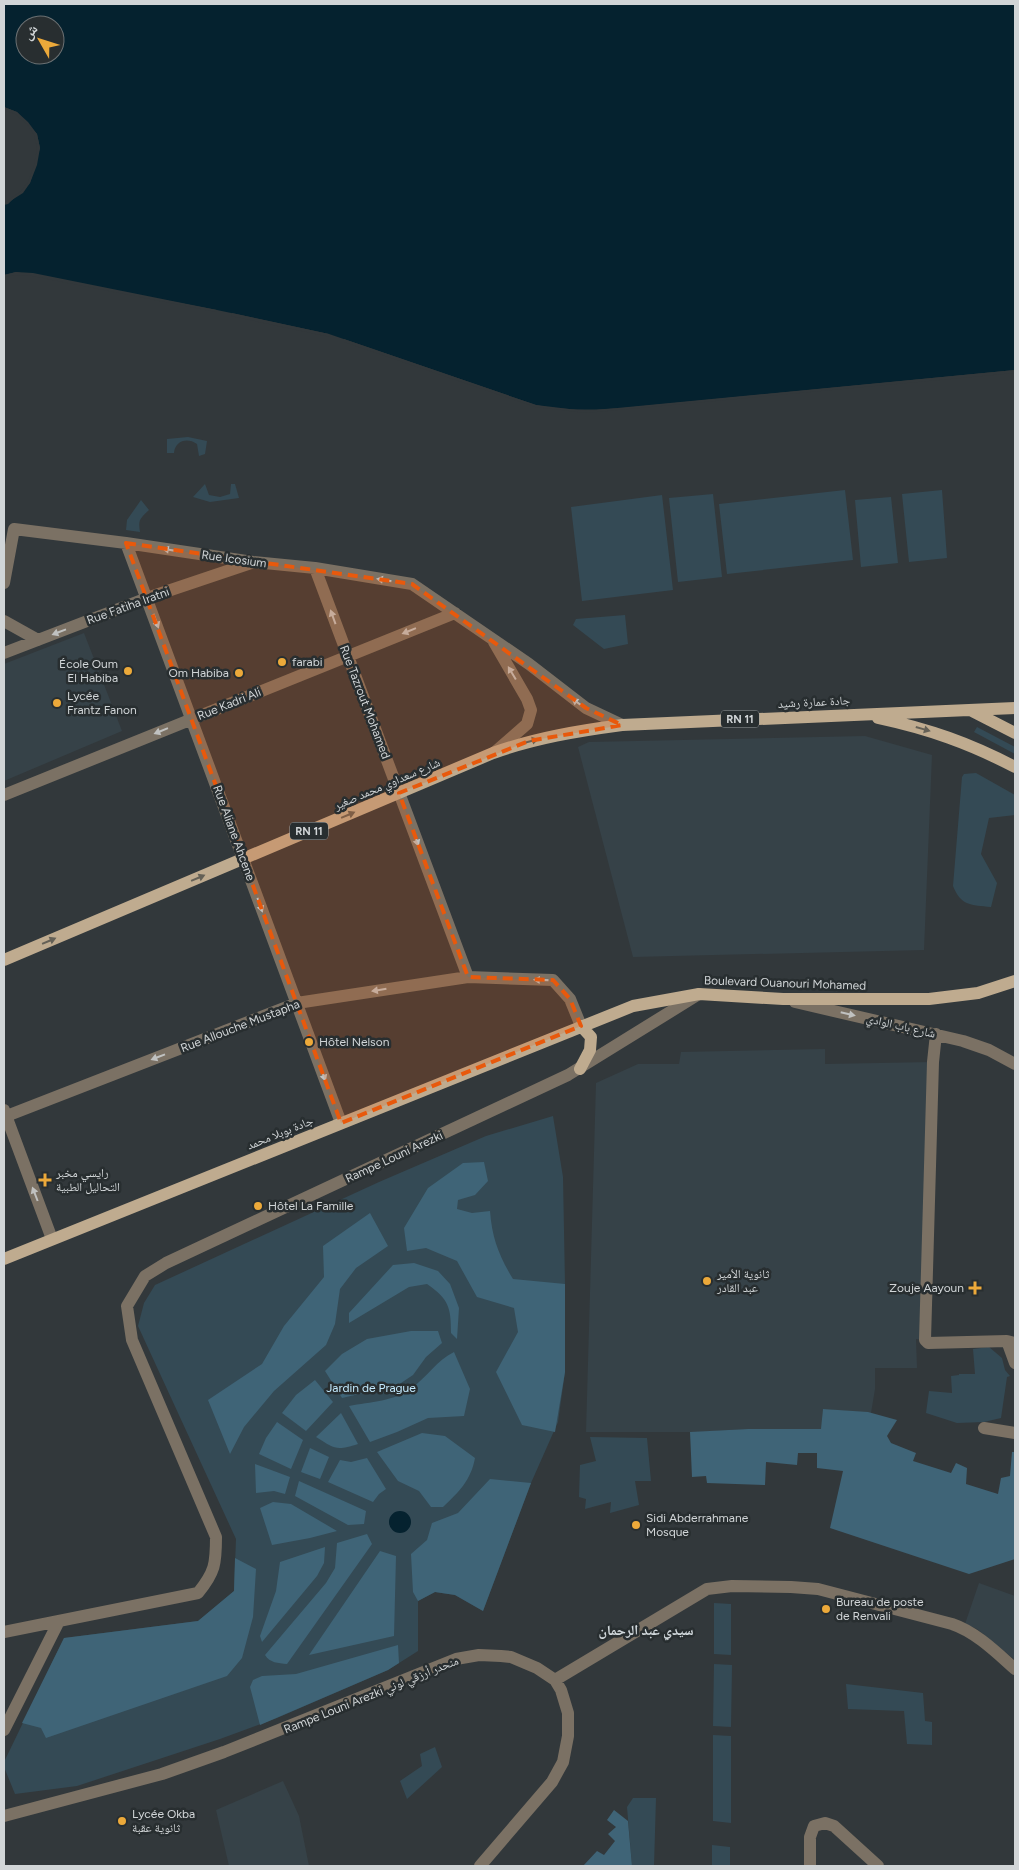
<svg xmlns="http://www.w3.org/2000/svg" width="1019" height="1870" font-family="Figtree,'Noto Naskh Arabic',sans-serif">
  <rect width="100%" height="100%" fill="#32383b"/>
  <!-- built -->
  <path fill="#364248" d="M84,633L122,731L4,781V664Z
    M865,736L932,755L924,950L633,957L578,747L589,742Z
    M825,1049V1064L933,1062L925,1340L916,1339L917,1368H875V1389L871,1413L823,1409L822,1429H748L698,1432H586L596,1083L638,1064H679L681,1052Z
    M979,1583L1015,1596V1660L977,1629L965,1624Z
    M283,1781L299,1816L309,1866H229L216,1810Z"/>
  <!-- green -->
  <path fill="#344a55" d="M188,437L207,441L205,454L199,456L197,444C187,437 175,441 174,453H167V439Z
    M205,484L209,495L220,497L230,494L231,484H235L239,498L210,502L193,497Z
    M845,490L853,560L727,574L719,504Z
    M942,490L947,558L909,562L902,494Z
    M713,494L722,577L678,582L669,498Z
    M662,495L673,590L582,601L571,507Z
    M891,497L898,563L861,567L855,500Z
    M141,500L149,510C140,519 138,519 140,532L126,530L127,520Z
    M625,615L628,644L604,649L573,625L576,619Z
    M977,727L1015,747V754L974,732Z
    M976,773L1015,795V815L989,818L981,854L997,883L991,907C971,905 961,906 953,886L962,777L964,774Z
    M553,1116L563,1177L565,1284V1372L558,1422L531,1483L483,1611L455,1595L435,1592L418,1601V1651L388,1670L277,1718L220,1739L77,1786L15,1794L4,1767V1762L64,1638L198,1621L234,1591L236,1539L138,1326L144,1303L155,1285L379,1182L486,1136Z
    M989,1347L1002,1358L1005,1370L1010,1376L1007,1377L1001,1418L984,1422L957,1423L926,1413L929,1391L952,1393L951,1376L959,1375V1374H975L973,1349Z
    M590,1437L647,1438L651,1481H635L639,1505L610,1513L611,1502L585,1509L586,1499L579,1497L580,1465L596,1461Z
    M714,1603L731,1604V1655L714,1654Z
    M714,1664L732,1665L731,1727L713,1726Z
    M846,1684L923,1693L925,1721L932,1722V1745L907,1744L904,1711L848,1709Z
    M713,1735L731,1736V1823L713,1821Z
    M435,1747L442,1767L407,1799L400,1781L422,1766L420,1754Z
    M633,1798H656L654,1866H632L627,1807Z
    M712,1845L730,1847V1866H712Z"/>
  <!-- forest -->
  <path fill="#3f6477" d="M484,1162L488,1181L475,1195L458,1200L457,1209L472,1213L490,1211C492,1238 499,1256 513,1279L565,1284V1372L555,1432L522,1425L496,1372L518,1332L514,1308L477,1297L457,1261L426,1248L407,1251L404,1228L428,1188L463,1163Z
    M370,1213L388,1246L356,1268L340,1289L335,1324L326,1345L274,1391L244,1427L230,1454L208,1400L262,1364L284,1326L324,1277L323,1246Z
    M414,1263L438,1271L450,1284L459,1308L457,1339L451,1333C451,1308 449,1299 427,1284L409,1287L349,1323V1313L393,1265Z
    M411,1331H438L442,1343L426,1357L413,1375L398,1385L342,1398L325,1371L342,1354L367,1339Z
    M454,1352L470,1389L464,1416L428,1418L397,1432L370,1442L349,1406C370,1402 395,1401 412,1388C427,1377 437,1360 454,1352Z
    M315,1380L333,1402L306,1431L282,1413L296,1395Z
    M823,1409L868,1412L897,1420L887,1436L891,1443L916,1453L913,1461L951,1473L956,1463L967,1468L966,1484L998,1494L1001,1478L1010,1476L1012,1452H1015V1559L969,1574L830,1528L843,1471L817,1468V1453H798L797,1465L766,1462L765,1485L707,1483L706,1476L692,1477L690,1432L748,1429H821Z
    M341,1413L358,1444C336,1451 335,1449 316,1437Z
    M277,1422L303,1440L291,1469L259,1454L266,1438Z
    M422,1433L445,1436L475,1458C471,1480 459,1492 443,1507H431L419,1491L398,1481L377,1452Z
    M310,1448L329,1457L320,1479L301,1472Z
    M367,1458L386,1489L379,1494L373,1502L328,1482L340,1460L351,1462Z
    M255,1464L290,1477L285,1494L274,1491L256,1493Z
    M490,1479L531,1483L483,1611L455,1595L435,1592L418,1601L413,1592L411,1554L427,1540L432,1523L458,1513Z
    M299,1481L366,1511L364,1524L348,1525L295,1496Z
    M273,1502L291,1504L337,1531L310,1538L272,1545L260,1508Z
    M367,1534L372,1544L287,1664C278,1663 270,1663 265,1655L326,1583L335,1568L337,1543Z
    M325,1547L324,1563L317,1576L262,1642L260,1636L276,1591L280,1562Z
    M380,1551L396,1556L394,1636L309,1655Z
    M235,1558L256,1569L253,1617L242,1658L227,1676L46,1738L41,1728L22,1723L64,1638L198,1621L234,1591Z
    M398,1645L399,1663L388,1670L260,1725L250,1687L253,1680L262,1676L296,1674Z
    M614,1810L628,1821L632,1866H583L597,1851L604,1855L615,1841L608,1834L616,1827L607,1820Z"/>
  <!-- water -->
  <path fill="#05222f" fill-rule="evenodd" d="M4,4H1015V370L623,408C594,410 565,411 536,405L329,334L217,310L16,272L4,275V205L8,204L30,183L40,148L37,134L17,112L4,107ZM25,25H55V55H25Z
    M389 1522a11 11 0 1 1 22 0a11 11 0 1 1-22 0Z"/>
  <!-- pier -->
  <path fill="#32383b" d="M4,107L17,112L28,122L37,134L40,148L37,165L30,183L23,193L4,205V203L21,191L28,182L34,165L37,148L34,135L27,124L15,114L4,110Z
    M16,272L33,273L217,310L216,312L32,276L16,275L4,277V275Z
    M232,313L329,334L330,337L231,316Z
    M344,339L536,405L586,411L1015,370V373L586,413L535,407L344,342Z"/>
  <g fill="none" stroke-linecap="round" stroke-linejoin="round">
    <!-- minor -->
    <path stroke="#7b7164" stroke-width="12" d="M126,543L341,1123
      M315,568L468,977
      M4,583L14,529L126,543L253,562L315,568L412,584L529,664L586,708L622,725
      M4,621L38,640
      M494,642L527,699L531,710L527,724L495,752
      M4,653L147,598L251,563
      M4,795L455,613
      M795,1002L963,1041L989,1050L1015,1064
      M936,1034L933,1062L925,1340L928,1343L1007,1341
      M4,1110L52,1239
      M4,1117L297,1003L468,977L553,980L570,999L581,1026
      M1015,1343L1007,1341L1015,1363
      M984,1428L1015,1433
      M4,1632L198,1593C215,1572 216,1564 216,1537L132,1340L127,1306L145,1276L166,1263L568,1075L699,994
      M555,1680L707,1589L732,1586L791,1587L818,1589L952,1624C976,1632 997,1653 1015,1669
      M4,1730L59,1621
      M4,1816L162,1774L224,1752L456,1659L479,1655L501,1656L511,1657L537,1668L555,1680L561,1690L568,1713V1736L563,1762L552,1782L480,1866
      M810,1866V1837L814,1826L825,1823L834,1826L878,1866"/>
    <!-- major -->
    <path stroke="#bfab8f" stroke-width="12" d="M972,711L1015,733
      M878,718C929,729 969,743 1015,767
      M4,960L493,753C535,738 577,731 622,725L1015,708
      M580,1069L590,1050L591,1037L581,1026
      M4,1259L633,1006L699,994L783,999H929L978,993L1015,981"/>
  </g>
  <!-- one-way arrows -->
  <defs><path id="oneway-solid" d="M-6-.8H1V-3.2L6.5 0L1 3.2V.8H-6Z" transform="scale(1.25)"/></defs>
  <g fill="#c0c1c0">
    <use href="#oneway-solid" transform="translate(170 550) rotate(-171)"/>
    <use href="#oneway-solid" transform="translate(384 580) rotate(-171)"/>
    <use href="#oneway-solid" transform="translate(333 617) rotate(-110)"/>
    <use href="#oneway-solid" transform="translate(156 621) rotate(70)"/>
    <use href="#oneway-solid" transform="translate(409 631) rotate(158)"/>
    <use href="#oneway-solid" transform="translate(59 632) rotate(159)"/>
    <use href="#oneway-solid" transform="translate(512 673) rotate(-121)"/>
    <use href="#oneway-solid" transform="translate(578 703) rotate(-144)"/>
    <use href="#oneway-solid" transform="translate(161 731) rotate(158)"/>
    <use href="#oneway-solid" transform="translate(416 839) rotate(70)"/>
    <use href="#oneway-solid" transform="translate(260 905) rotate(70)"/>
    <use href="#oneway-solid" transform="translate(541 980) rotate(-178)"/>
    <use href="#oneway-solid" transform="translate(379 990) rotate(171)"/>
    <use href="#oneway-solid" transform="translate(848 1014) rotate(13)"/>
    <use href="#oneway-solid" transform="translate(158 1057) rotate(159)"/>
    <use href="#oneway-solid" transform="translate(323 1074) rotate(70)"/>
    <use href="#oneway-solid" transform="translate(35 1194) rotate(-111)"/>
  </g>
  <g fill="#646056">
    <use href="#oneway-solid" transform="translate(923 729) rotate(16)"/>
    <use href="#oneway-solid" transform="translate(531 741) rotate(-15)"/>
    <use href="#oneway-solid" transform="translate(348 815) rotate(-23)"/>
    <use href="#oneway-solid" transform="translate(198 878) rotate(-23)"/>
    <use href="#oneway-solid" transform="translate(49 941) rotate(-23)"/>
  </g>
  <!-- marked area -->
  <path fill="#e8590c" fill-opacity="0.2" stroke="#e8590c" stroke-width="4" stroke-dasharray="10 6" stroke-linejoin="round" d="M126,543L412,584L586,708L622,725L529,741L399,793L468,977L553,980L570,999L581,1026L341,1123Z"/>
  <!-- markers -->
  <g fill="#eca93a" stroke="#282e30" stroke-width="2">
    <circle cx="282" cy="662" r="5"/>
    <circle cx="128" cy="671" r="5"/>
    <circle cx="239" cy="673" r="5"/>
    <circle cx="57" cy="703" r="5"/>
    <circle cx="309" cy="1042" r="5"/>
    <path d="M42.5 1172.5h5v5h5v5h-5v5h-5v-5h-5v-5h5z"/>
    <circle cx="258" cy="1206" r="5"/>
    <circle cx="707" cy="1281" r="5"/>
    <path d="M972.5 1280.5h5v5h5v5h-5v5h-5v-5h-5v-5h5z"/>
    <circle cx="636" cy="1525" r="5"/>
    <circle cx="826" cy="1609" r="5"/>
    <circle cx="122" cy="1821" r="5"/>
  </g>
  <g text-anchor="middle" stroke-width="5" stroke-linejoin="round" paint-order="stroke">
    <!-- shield labels -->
    <g fill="#282e30" stroke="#9ea3a5" stroke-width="1">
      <rect x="721" y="710.5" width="38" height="17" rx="4"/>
      <rect x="290" y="822.5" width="38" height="17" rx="4"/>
    </g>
    <g font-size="11" font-weight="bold" fill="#d1d5d7">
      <text x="740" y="723">RN 11</text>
      <text x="309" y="835">RN 11</text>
    </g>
    <!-- street labels -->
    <g font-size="12" fill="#d1d5d7" stroke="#282e30">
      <text transform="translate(234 559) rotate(8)" y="4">Rue Icosium</text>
      <text transform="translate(128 606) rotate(-20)" y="4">Rue Fatiha Iratni</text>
      <text transform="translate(365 702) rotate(69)" y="4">Rue Tazrout Mohamed</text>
      <text transform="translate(814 702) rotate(-3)" y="4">جادة عمارة رشيد</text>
      <text transform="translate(229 704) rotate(-22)" y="4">Rue Kadri Ali</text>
      <text transform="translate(387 784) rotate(-23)" y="4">شارع سعداوي محمد صغير</text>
      <text transform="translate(234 833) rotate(70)" y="4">Rue Aliane Ahcene</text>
      <text transform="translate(785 983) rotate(2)" y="4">Boulevard Ouanouri Mohamed</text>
      <text transform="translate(240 1026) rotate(-21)" y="4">Rue Allouche Mustapha</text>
      <text transform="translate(901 1026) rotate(13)" y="4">شارع باب الوادي</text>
      <text transform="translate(280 1133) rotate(-22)" y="4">جادة بوبلا محمد</text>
      <text transform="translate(394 1157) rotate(-25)" y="4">Rampe Louni Arezki</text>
      <text transform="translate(371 1695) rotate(-22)" y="4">Rampe Louni Arezki منحدر أرزقي لوني</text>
    </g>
    <!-- poi labels -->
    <g font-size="12" fill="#d1d5d7" stroke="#282e30" text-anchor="start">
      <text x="292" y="666">farabi</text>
      <text x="118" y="668" text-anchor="end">École Oum<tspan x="118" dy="14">El Habiba</tspan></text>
      <text x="229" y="677" text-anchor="end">Om Habiba</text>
      <text x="67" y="700">Lycée<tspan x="67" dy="14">Frantz Fanon</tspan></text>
      <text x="319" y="1046">Hôtel Nelson</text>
      <text x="56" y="1177">رايسي مخبر<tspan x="56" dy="14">التحاليل الطبية</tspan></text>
      <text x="268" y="1210">Hôtel La Famille</text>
      <text x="717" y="1278">ثانوية الأمير<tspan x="717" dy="14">عبد القادر</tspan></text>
      <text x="964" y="1292" text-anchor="end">Zouje Aayoun</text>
      <text x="646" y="1522">Sidi Abderrahmane<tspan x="646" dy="14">Mosque</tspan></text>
      <text x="836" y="1606">Bureau de poste<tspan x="836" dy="14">de Renvali</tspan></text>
      <text x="132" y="1818">Lycée Okba<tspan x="132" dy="14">ثانوية عقبة</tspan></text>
    </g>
    <!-- park labels -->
    <g font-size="12" fill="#c2e9fd" stroke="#282e30">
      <text x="371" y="1392">Jardin de Prague</text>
    </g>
    <!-- neighbourhood labels -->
    <g font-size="14" font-weight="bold" fill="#d2d9dd" stroke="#282e30">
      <text x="646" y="1635">سيدي عبد الرحمان</text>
    </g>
  </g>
  <!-- border -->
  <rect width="1019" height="1870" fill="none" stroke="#d1d5d7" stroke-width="10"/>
  <!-- north arrow -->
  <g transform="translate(40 40) rotate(309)"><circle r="24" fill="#282e30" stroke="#6c7173"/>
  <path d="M0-4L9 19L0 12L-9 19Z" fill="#eca93a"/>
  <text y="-8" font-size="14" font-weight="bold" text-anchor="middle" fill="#d1d5d7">ش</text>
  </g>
</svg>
